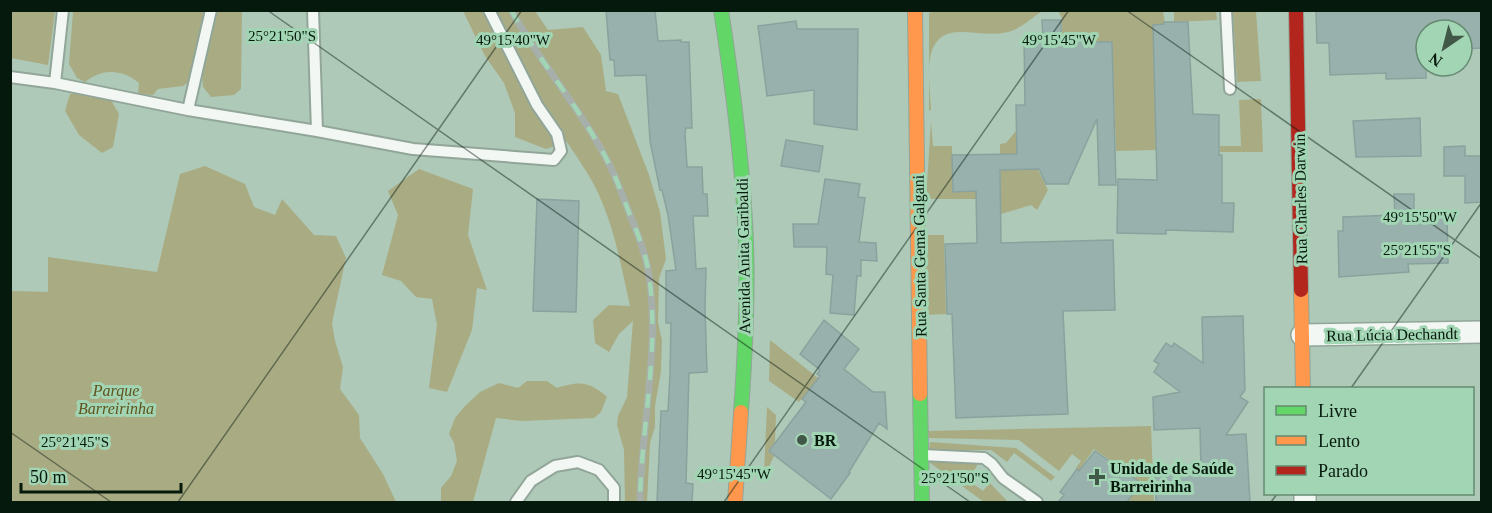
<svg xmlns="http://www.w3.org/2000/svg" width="1492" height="513" font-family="'Times New Roman',serif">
  <rect width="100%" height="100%" fill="#aec9b7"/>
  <!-- green -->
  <path fill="#a9ac83" d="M10,11H55L48,65L11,58Z
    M73,11H242L241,89L234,95L211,97L203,87L202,72L183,86L158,89L153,95L138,94L139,83C122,69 102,68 85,82L77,78L69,64Z
    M463,11H535L548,30L583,27L601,55L606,91L618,94L649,175L660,212L666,259L659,278L658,322L662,340L661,371L655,406V427L650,443L647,502H625L624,450L617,425L618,416L627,397L633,321L619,334L609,352L595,343L593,320L609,305L630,306C622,271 616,235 602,202C594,181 580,162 567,142L546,149L515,137V113L504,83L485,56Z
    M938,11H1043C1030,18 1023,28 1008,32C993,36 976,32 961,32C919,31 930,81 931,110L929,111V13Z
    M1058,11H1163L1165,24L1153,25L1156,150L1116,151L1112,43H1083L1082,37H1062V18Z
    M1174,11H1216L1217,20L1174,22Z
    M1233,11H1256L1261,81L1237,82Z
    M84,92L108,95L119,114L113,147L102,153L79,135L65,111L70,94Z
    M1261,99L1263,152H1220V146H1241L1239,100Z
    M931,121L933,146H952L953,191H976V199H926Z
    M1016,131H1026V170H1038L1048,190L1037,210L1031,205L1001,214L1000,144L1006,143Z
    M205,166L245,184L254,207L275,215L282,199L314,235L336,236L346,258L332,323L335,341L343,367L340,389L359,415L360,438L383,474L396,502H11V291L48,292V257L157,272L180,174Z
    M419,169L473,189L468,235L487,290L477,288L472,330L447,392L429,388L437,325L432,299L416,297L401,281L382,275L398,215L388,191Z
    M920,235H944L946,314L923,315Z
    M770,340L818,378L799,402L769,381Z
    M527,381H547L557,388C579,381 589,381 607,397L601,412L594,418L522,421L496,418L473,502H441V488L451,476L457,461L454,443L449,434L455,418L465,406L480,392L499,383L518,388Z
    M767,407L776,415L775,442L768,451L774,456L766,473L764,472Z
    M1151,426L1154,502H1128L1135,492L1121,482L1127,472L1094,449L1079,470L1076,468L1081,461L1072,454L1059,471L1019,440L929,438L928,431Z
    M930,442L1016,448L1055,477L1051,481L1014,453L1007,462L991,450H929Z
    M929,462L978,464L968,480L983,491L990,483L1008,502H984Z"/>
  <!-- building -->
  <path fill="#98b1ac" stroke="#8aa29e" stroke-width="1.5" d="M606,10H655L658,41L681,40V42H689L692,128H686L685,133L687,167H702L703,194H707L708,216H693L696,269L706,268L705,308L707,372L689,373L686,483L693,484L692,502H657L661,411H668L670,374L671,323H666V271L676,270L668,215L662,190H660L650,141L646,75L615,76L614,60H610Z
    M1316,10H1481L1482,48L1462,49V30H1426V78L1386,79V73L1330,75L1329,43H1317Z
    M1042,20H1061V37H1082L1083,42H1112L1116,185H1099L1097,119L1068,184H1046L1039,169L1000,170L1001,243L1113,240L1115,310L1063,311L1068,414L956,418L952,314H947L945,244L977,243L976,191L953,192L952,155L1017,154L1016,105H1025L1024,38H1043Z
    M796,21L797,29H858L857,130L814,124V90L767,96L758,26Z
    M1164,22H1188L1193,114L1219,115V155H1222V203H1234L1233,232L1166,230V234L1117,233L1118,179L1157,180L1153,25L1164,24Z
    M1420,118L1421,156L1356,157L1353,121Z
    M786,140L823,146L819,172L781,166Z
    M1465,146V156H1482V202L1465,203V176H1444V147Z
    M825,179L860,184L858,197L865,198L859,242L876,243L877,261L861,260V276H857L854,315L830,313L833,275L826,274L827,247H794L793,224H818Z
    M1394,194H1414V216L1447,215L1448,263L1408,264L1409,272L1339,277L1338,231H1343V217L1395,215Z
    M537,199L579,201L576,312L533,311Z
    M1243,316L1245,390L1240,397L1248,402L1226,435L1246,434L1250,502H1156L1155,470L1201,469L1200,428L1154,430L1153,397L1180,392L1154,372L1159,364L1154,361L1166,343L1172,347L1174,343L1203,363L1202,317Z
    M824,320L859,349L844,369L873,392H885L887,429L879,423L849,472L850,473L831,499L769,451L806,402L802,399L820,376L817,374L820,370L800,354Z
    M1095,451L1141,483L1127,502H1058L1064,495L1060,492L1077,469L1079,471Z"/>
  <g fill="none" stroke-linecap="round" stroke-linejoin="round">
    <!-- lane casing -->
    <g stroke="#91a699" stroke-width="14">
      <path id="lane" d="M313,10L317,131
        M1226,10L1230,89
        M10,77L55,83L188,110L317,131L413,149L554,160L561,151L557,134L537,105L489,10
        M55,83L63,10
        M188,110L211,10
        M922,455L984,458L992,464L1003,478L1037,502
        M516,502L531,481L555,466L578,462L599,470L614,488V502"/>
    </g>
    <!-- street casing -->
    <g stroke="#91a699" stroke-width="24">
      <path id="street" d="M1302,335L1482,332
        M1305,494V502"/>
    </g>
    <!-- fast casing -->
    <g stroke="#91a699" stroke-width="16">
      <path id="fast" d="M721,10C733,87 743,164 746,242C748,299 745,356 741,412
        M920,394L922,502"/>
    </g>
    <!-- slow casing -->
    <g stroke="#91a699" stroke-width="16">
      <path id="slow" d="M915,10L920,394
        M1301,290L1303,388
        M735,502L741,412"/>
    </g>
    <!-- jam casing -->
    <g stroke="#91a699" stroke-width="16">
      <path id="jam" d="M1296,10L1301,290"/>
    </g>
    <!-- lane -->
    <use href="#lane" stroke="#f3f7f4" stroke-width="10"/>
    <!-- street -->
    <use href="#street" stroke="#f3f7f4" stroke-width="21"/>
    <!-- fast -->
    <use href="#fast" stroke="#63d668" stroke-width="14"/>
    <!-- slow -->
    <use href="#slow" stroke="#ff974d" stroke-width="14"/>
    <!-- jam -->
    <use href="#jam" stroke="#b3261e" stroke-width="14"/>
    <!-- rail casing -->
    <g stroke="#a7afaa" stroke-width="7">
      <path id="rail" d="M511,10C541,65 584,112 611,168C618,183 624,199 630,215C638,234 646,254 649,275C660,350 641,428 640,502"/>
    </g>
    <!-- rail -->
    <use href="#rail" stroke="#a2d5b3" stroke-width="4.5" stroke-dasharray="14" stroke-linecap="butt"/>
  </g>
  <!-- ticks -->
  <path fill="none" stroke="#06190d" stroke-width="1.5" stroke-opacity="0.45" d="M267,10L970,502M1126,10L1482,259M1351,388L1482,202M10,432L111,502M178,502L522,10M724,502L1069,10M1271,502L1277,494"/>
  <!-- markers -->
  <g fill="#415748" stroke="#a2d5b3" stroke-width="2">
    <circle cx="802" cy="440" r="6"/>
    <path d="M1094 468h6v6h6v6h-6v6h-6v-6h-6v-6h6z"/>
  </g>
  <g text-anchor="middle" stroke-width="6" stroke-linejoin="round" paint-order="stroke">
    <!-- street labels -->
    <g font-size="16" fill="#06190d" stroke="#a2d5b3">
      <text transform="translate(1300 199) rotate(-91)" y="6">Rua Charles Darwin</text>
      <text transform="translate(743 256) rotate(-91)" y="6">Avenida Anita Garibaldi</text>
      <text transform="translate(919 256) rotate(-91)" y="6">Rua Santa Gema Galgani</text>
      <text transform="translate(1392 334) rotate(-1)" y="6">Rua Lúcia Dechandt</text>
    </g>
    <!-- park labels -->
    <g font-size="16" font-style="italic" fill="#60531c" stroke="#a2d5b3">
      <text x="116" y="396">Parque<tspan x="116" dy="18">Barreirinha</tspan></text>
    </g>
    <!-- poi labels -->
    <g font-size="16" font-weight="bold" fill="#06190d" stroke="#a2d5b3" text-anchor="start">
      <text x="814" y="446">BR</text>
      <text x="1110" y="474">Unidade de Saúde<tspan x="1110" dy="18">Barreirinha</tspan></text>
    </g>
  </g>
  <g font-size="15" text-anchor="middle" fill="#06190d" stroke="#a2d5b3" stroke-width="6" stroke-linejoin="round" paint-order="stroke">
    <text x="282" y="41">25°21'50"S</text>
    <text x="513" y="45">49°15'40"W</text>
    <text x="1059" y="45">49°15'45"W</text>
    <text x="1420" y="222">49°15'50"W</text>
    <text x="1417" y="255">25°21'55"S</text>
    <text x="75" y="447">25°21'45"S</text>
    <text x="734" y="479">49°15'45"W</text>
    <text x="955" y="483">25°21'50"S</text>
  </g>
  <!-- border -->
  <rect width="1492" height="513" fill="none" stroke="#06190d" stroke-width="24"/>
  <!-- legend -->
  <rect x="1264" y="387" width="210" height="108" fill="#a2d5b3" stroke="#648a71" stroke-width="1.5"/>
  <rect x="1276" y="406" width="30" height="9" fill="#63d668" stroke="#648a71" stroke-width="1.5"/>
  <text x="1318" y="417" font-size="18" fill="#06190d">Livre</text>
  <rect x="1276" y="436" width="30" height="9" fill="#ff974d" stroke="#648a71" stroke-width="1.5"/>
  <text x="1318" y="447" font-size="18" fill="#06190d">Lento</text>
  <rect x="1276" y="466" width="30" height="9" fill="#b3261e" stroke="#648a71" stroke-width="1.5"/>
  <text x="1318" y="477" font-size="18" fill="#06190d">Parado</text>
  <!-- north arrow -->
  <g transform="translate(1444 48) rotate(215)"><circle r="28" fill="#a2d5b3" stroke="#648a71" stroke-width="1.5"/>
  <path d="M0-4.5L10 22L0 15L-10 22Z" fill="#415748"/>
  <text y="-9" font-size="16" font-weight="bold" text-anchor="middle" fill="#06190d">N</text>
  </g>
  <!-- scale -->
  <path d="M21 483v9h160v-9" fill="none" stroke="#06190d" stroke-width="3"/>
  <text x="30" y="483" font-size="18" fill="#06190d" stroke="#a2d5b3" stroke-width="4.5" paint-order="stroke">50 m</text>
</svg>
